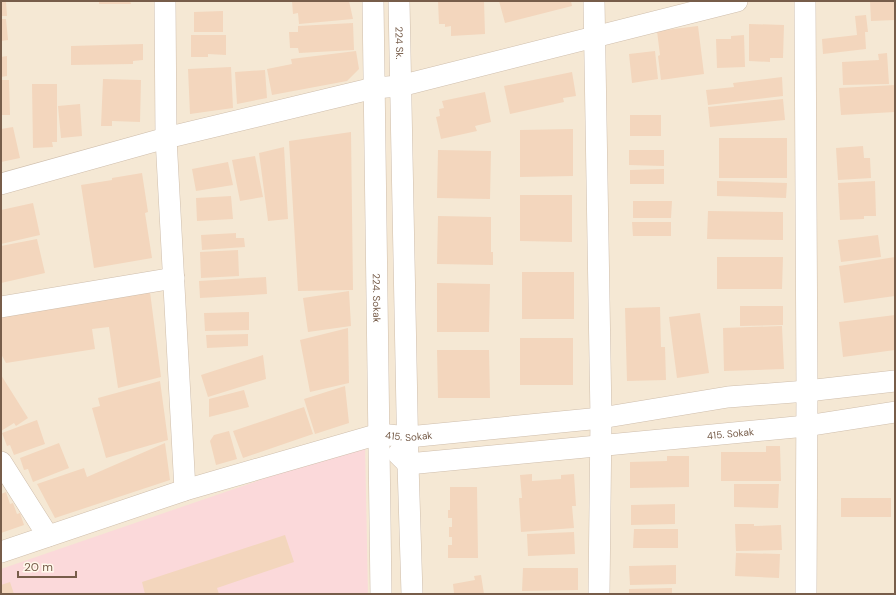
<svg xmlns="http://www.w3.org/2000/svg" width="896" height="595" font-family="'DM Sans',sans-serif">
  <rect width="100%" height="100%" fill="#fdf5e6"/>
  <!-- residential -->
  <path fill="#f5e8d4" d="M1,1H895V594H1Z"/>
  <!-- medical -->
  <path fill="#fbd9da" d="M365,444L368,594H1V569Z"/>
  <!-- building -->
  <path fill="#f3d6bd" d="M1,1H6L7,16H1Z
    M99,1H130L131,4H99Z
    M292,1H349L353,19L299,24L298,13L293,14Z
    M438,1H484L485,34L451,36V26L445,27V24H439Z
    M499,1H571L572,6L505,23Z
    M870,1H895V20L871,21Z
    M223,11V32H194V12Z
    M866,15L868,32H865L866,49L823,54L822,39L857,35L855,16Z
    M1,19H6L8,40L1,41Z
    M353,23L354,50L299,53L298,48H290L289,32H298V26Z
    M749,24L784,25L783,58H770V62L749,61Z
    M698,26L704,74L661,80L658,56L660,55L657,31Z
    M191,35H226V55L208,54V57H191Z
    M744,35L745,67L717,68L716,39H731V36Z
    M143,44V60L133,61V64L71,65V46Z
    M356,51L359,69L347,81L272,95L267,69L292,64L291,59Z
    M655,51L658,79L632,83L629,54Z
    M887,53L889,84L843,85L842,62L879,60L878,54Z
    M7,56V76L1,77V57Z
    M231,67L233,108L190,114L188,69Z
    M265,70L267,98L237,104L235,72Z
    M572,72L576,96L563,98L564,102L510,114L504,86Z
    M782,77L783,96L708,105L706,90L734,87L733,83Z
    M103,79L141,80L140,122L112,121V126H101Z
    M1,80H9L10,115H1Z
    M32,84H57V142H52L53,147L33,148Z
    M895,85V112L841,115L839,88Z
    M485,92L491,122L475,126L477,131L441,139L436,117L440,116L439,109L444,108L442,101Z
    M783,99L785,120L710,127L708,107Z
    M80,104L82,136L61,138L58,106Z
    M630,115H661V136H630Z
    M13,127L20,158L1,162V129Z
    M573,129V176L520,177V130Z
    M351,132L353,290L298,291L289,141Z
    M719,138H787V178H719Z
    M863,146L864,158H870L871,178L838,180L836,148Z
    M284,147L288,219L268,221L259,153Z
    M438,150L491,151L490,199L437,198Z
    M629,150H664V166L629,165Z
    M255,156L263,197L240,201L232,160Z
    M228,162L233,185L196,191L192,169Z
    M664,169V184H630V170Z
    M142,173L148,212L145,213L152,258L94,268L81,185L112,180V178Z
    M717,181L787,183L786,198L717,196Z
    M875,181L876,216H864V219L840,220L838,183Z
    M520,195H572V242L520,241Z
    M231,196L233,219L197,221L196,198Z
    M633,201H672L671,218H633Z
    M33,203L40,235L1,244V210Z
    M708,211L783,212V240L707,239Z
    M438,216L491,217V252H493V265L437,264Z
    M632,222H671V236H633Z
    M236,233V238H244L245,247L202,250L201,235Z
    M878,235L881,257L841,262L838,240Z
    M37,239L45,273L1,283V246Z
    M238,250L239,276L201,278L200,252Z
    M717,257H783L782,289H717Z
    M895,257V296L844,303L839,266Z
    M522,272H574V319H522Z
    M266,277L267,294L200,298L199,281Z
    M437,283L490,284L489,332H437Z
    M349,291L351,326L308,332L303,298Z
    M150,292L161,377L118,388L109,327L92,329L95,349L6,363L1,354V315Z
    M740,306H783V325L740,326Z
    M660,307L661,347H665L666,380L627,381L625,308Z
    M249,312V330L205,331L204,313Z
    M700,313L709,373L677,378L669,317Z
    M895,315V350L843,357L839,322Z
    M782,326L784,369L724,371L723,328Z
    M348,328L349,383L310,392L300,340Z
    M248,334V346L207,348L206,335Z
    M520,338H573V385H520Z
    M437,350H489L490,398H438Z
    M263,355L266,379L208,397L201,375Z
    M1,375L28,418L16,426L14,423L1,431Z
    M160,381L168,440L106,458L92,408L100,406L98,398Z
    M345,386L349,423L315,434L304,399Z
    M244,390L249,407L209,417V399Z
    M304,407L313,434L243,458L233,431Z
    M37,420L45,444L14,455L10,445L7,446L2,433Z
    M229,431L237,459L216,465L210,441L214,435Z
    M59,443L69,468L33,482L28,469L24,470L20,458Z
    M165,443L170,480L55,518L37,484L84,468L87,477Z
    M766,446H780L781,481H721V452H766Z
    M667,456H689V487L630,488V462L667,461Z
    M532,474V481L561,479V475L574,474L576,506H572L574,528L521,532L519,498H522L520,475Z
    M734,484H779L778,508L734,507Z
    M450,487H477L478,558H448V545H452V537H449V527H452V518H448V510H450Z
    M6,492L10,504L13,503L17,514L20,513L24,525L1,533V494Z
    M841,498H891V517H841Z
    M675,504V524L631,525V505Z
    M735,524H754V526L781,525L782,550L736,551Z
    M634,529H678V548H633Z
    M574,532L575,554L528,556L527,534Z
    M285,535L294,562L217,588L219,594H145L142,582Z
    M736,553L780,554L779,578L735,576Z
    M676,565V584L630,585L629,566Z
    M523,568H578V590L522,591Z
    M481,575L484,594L454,593L453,584L475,580L474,576Z
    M10,582L14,594H1V585Z
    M672,588V594H629V589Z"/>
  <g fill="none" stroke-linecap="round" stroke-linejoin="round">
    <!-- minor casing -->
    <g stroke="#cfbeac" stroke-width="22">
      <g id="minor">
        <path d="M165,1L166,138L185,490"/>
        <path id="s1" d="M373,1L381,594"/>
        <path id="s2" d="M399,1L408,464L412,594"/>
        <path d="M594,1L601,418L599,594"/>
        <path d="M805,1L807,391L806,594"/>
        <path d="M1,184L166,138L374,88L400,86L737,1"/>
        <path d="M1,307L174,278"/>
        <path id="s3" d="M398,454L408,464L806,426L895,412"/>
        <path d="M1,462L48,536"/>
        <path id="s4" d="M1,552L185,490L379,434L408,437L601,418L728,397L807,391L895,381"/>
      </g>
    </g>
    <!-- minor -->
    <use href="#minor" stroke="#fff" stroke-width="21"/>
  </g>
  <g text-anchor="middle" stroke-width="4" stroke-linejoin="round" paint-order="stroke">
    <!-- street labels -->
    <g font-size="10" fill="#775d4a" stroke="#fff9ec">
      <text dy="4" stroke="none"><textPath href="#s2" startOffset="42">224 Sk.</textPath></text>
      <text dy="4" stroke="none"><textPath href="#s1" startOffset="297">224. Sokak</textPath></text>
      <text dy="4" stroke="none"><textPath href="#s3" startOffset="338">415. Sokak</textPath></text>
      <text dy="4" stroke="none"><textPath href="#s4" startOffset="426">415. Sokak</textPath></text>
    </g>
  </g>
  <!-- border -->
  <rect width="896" height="595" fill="none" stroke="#775d4a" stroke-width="4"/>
  <!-- scale -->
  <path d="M18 571v6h58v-6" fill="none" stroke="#775d4a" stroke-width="2"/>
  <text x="24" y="571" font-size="12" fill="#775d4a" stroke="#fff9ec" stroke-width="3" paint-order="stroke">20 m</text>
</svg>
